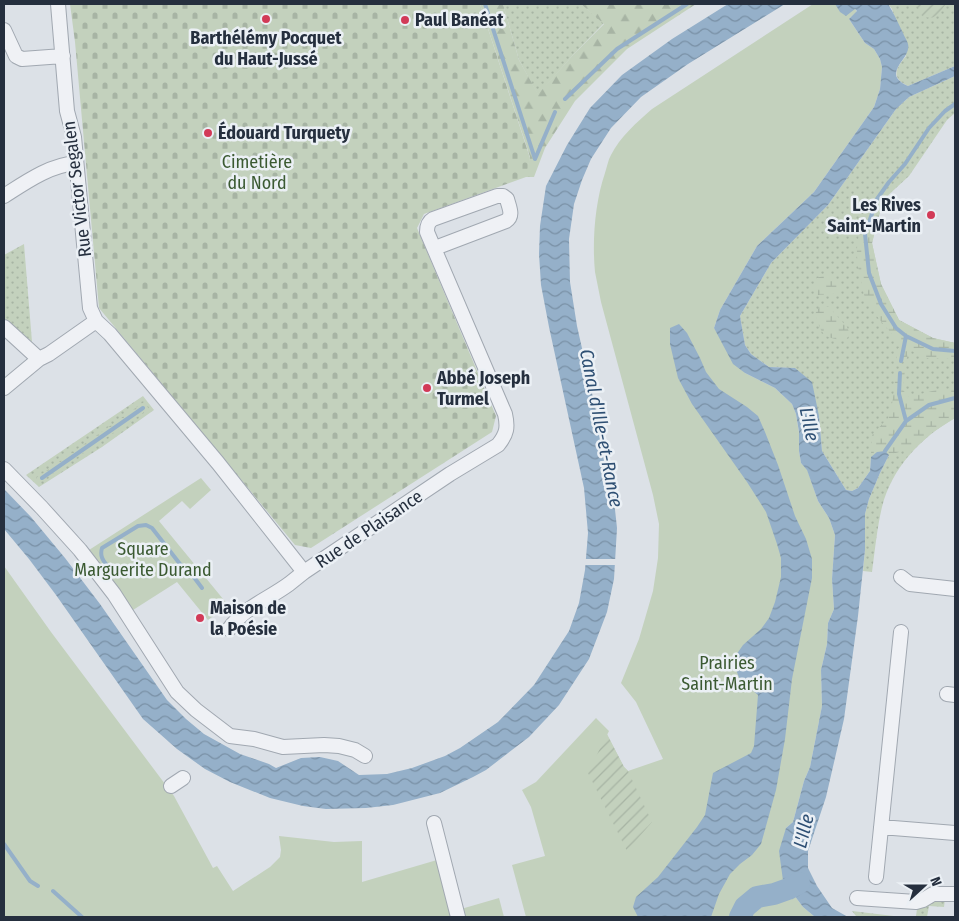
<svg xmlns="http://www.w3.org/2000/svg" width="959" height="921" font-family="'Fira Sans Condensed',sans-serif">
  <defs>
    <pattern id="grass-dots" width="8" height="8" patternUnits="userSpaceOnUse" patternTransform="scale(1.25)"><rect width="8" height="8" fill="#c3d1bd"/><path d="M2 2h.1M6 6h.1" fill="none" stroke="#a7b4a4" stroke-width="1.8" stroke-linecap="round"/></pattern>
    <pattern id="forest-firs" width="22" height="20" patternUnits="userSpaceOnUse" patternTransform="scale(1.25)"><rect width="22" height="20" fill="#c3d1bd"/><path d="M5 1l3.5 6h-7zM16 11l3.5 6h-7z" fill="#a7b4a4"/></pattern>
    <pattern id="wetland-marsh" width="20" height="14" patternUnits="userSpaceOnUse" patternTransform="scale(1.25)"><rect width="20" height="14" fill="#c3d1bd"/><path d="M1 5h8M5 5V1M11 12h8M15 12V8" fill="none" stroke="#a7b4a4"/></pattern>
    <pattern id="cemetery-stones" width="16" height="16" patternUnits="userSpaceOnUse" patternTransform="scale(1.25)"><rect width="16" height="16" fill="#c3d1bd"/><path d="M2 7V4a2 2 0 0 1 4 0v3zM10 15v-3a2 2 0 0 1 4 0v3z" fill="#a7b4a4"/></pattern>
    <pattern id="garden-furrows" width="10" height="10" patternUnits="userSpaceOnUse" patternTransform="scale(1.25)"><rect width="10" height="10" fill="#c3d1bd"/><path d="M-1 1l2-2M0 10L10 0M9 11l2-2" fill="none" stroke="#a7b4a4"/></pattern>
    <pattern id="water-waves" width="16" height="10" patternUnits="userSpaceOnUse" patternTransform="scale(1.25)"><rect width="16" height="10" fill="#95b0c9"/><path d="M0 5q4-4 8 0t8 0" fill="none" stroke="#7990a5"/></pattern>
  </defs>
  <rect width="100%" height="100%" fill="#dce1e7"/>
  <!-- grass -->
  <path fill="url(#grass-dots)" d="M503,4H581L604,23L573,55L538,95L519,60Z
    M888,4H955V66L908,86C890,78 896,68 906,56L892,9Z
    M955,76V113L947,120L909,176L883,200L872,243L881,284L899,320L933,338L955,343V418C920,438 892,468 882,507C877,528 875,550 872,572L863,571L865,550V514L869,499L880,473L889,455L871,457L870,471L858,488L852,491L846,490L822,451L819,416L795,368L769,367L751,354L745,345L740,316L771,263L828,205L896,109L909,97Z
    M24,244L32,342L4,318V255Z
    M143,396L154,410L102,447L39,487L26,475Z
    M945,899L944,907L929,906L927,917H862L856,916L852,911L902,917L916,916L917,909L929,900Z"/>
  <!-- forest -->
  <path fill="url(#forest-firs)" d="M480,4H503L519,60L538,94L573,55L604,24L581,4H696L627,49L575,101L545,148L534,177H525L530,157Z"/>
  <!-- wetland -->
  <path fill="url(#wetland-marsh)" d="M883,200L872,243L881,284L899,320L933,338L955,343V359L924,358L909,349L906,361L896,362L899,342C888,329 874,315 866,299C863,294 862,286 861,280C853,250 857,232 871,205Z
    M825,275L832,276L840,288L836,293L829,295H818L815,285L817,278Z
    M820,306L829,307L847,327L850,334L845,341C822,337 822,335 815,314Z
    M905,369L903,390L909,397L936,390L955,388V418L933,432L916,447L889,455L885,451L871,457L872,435L888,418L892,404L894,391L896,370Z
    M144,402L149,409L40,482L36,478Z"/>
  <!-- cemetery -->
  <path fill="url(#cemetery-stones)" d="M70,4H480L530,158L526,177L424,214L417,228L496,416L492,432L311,548L295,545L99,308L75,42Z"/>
  <!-- park -->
  <path fill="#c3d1bd" d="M813,4H835L836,5L855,9L857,12L849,19L865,43L874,49L880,59L882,67L880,89L874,107L814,192L757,246L720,310L714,328L745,373L775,388L792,404L796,414L799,433V451L801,463L807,469L818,501L829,518L835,535L832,579L834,609L828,623L827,644L821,670L822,706L810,767L804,781L793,822L786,828L784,888L775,892L777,895H794L803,907L815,917H526L512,865L545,856L531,807L522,790L536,782L596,718L609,731L607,735L624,767L628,771L663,759L636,702L621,683L639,639L653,591L658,558L659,524L653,495L601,302C599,292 597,282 595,272C592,241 595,202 605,173C607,167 608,160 611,155C620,137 637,122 652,109Z
    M201,478L211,490L190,509L182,501L159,521L228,605L208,620L177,582L133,610L89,550Z
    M4,566L51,632L174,796L213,868L217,866L233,891L270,867L280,857L281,850L279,836L334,842L362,841V882L437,860L452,917H4Z
    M499,898L504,917H463L461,909Z"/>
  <!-- garden -->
  <path fill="url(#garden-furrows)" d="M917,4H946C938,14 936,21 922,16Z
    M607,734L624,767L628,771L652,822L627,851L588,773Z"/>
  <!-- water -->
  <path fill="url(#water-waves)" d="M728,4H785L688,64L641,97L611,128L591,159L582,180L574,204L569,239L570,282L577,326L612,482L617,528L614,579L607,612L589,659L559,705L529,737L486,770L473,777L440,793L393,805L366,808L326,809L303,806L270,798L230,782L205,769L177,749L143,719L56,595L29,559L4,529V489L31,517L65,558L100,604L167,700L186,719L204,734L240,754L269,764L276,768L301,758L320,757L338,761L359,775L387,774L412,768L445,756L460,748L498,722L534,685L569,631L579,603L585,570L588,533L584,488L549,327L541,285L539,254L540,226L546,186L567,145L590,108L622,75L672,39Z
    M835,4H888C894,13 898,23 903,33C904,36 907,40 908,44C912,59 879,73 908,86L955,66V76L909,97L896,109L828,205L771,263L740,316L745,345L751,354L769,367L795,368L812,382L819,416L822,451L846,490L852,491L858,488L870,471L871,457L877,452L885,451L889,455L880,473L869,499L865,514V550L858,616L844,719L826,797L808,851V868L817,886L832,908L848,917H815L803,907L794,895L774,894L775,892L784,888L779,851L786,828L793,822L804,781L810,767L822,706L821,670L827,644L828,623L834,609L832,579L835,535L829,518L818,501L807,470L801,463L799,451V432L796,414L792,404L775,388L745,373L733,364L714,328L720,310L757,246L814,192L874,107L880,89L882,67L880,59L874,49L865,43L849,19L857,11L855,9L846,16L840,12Z
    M679,324L687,333L700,358L706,372L719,389L747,407L758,416L765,432L778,465L795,516L806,539L812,559V578L792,679L785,739L776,790L761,844L752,855L740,864L730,874L719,894L711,917H638L633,907L636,897L658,877L697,827L705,815L713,773L751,753L754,746L758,695L740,680L735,667L736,655L743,645L761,629L769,618L775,602L781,577V558L777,544L766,512L747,482L692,404L678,378L670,344V328Z"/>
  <!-- pier -->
  <path fill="#dce1e7" d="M584,559H618V565H583Z"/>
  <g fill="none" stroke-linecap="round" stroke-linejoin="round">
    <!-- stream -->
    <path stroke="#95b0c9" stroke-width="4" d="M485,4L535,159
      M565,99L617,49L687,4
      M535,159L555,112
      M906,336L933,349L955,351
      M901,361L906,336L896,328L881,304L869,273L865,234L877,199L889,182L905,164L929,128L945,111L955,104
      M900,373L899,394L906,421
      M885,451L906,421L929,405L955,398
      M42,478L143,408
      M110,570C105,562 99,558 102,548L138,526L146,525L152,528L180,564L190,572L202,588
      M4,844L30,881L38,886
      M53,891L82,917"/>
    <!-- river -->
    <path stroke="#95b0c9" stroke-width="22" d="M740,917L745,907L757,897L774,894L788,889L799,883"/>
    <!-- street casing -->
    <g stroke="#a1a8b1" stroke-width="16">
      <path id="street" d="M58,4L67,111L74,137L90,308L96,321
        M4,30L16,56L22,59L63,56
        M4,196C26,182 50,165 76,163
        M4,327L39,359
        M4,388L39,359L49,354L96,321L110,334L218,463L304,572L450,474L498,445C507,434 508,427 505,414L427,232C427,226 428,222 433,219L497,196H503L507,199C509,207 514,216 506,221L435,248
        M4,469L42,508L80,550L114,594L177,692L196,710L230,736L254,739L283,747L324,745L339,746L355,750L365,756
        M901,577L910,584L955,589
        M229,629C245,607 267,600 289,584C294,580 299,576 304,572
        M947,694L955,695
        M171,786L183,778
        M434,823L458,917
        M881,827L955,833
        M876,877L901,632
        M857,898L916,902L923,900L933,894H955"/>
    </g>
    <!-- street -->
    <use href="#street" stroke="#eff1f5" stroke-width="14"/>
  </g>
  <!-- markers -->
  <g fill="#d23a57" stroke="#ebf0f5" stroke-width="2">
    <circle cx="266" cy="19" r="5"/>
    <circle cx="405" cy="20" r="5"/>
    <circle cx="208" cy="133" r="5"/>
    <circle cx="931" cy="215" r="5"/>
    <circle cx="427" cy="388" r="5"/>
    <circle cx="200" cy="618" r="5"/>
  </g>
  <g text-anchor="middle" stroke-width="5" stroke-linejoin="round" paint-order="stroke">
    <!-- poi labels -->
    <g font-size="18" font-weight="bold" fill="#252f3e" stroke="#ebf0f5" text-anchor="start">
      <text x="415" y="26">Paul Banéat</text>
      <text x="266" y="44" text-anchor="middle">Barthélémy Pocquet<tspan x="266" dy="21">du Haut-Jussé</tspan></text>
      <text x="218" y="139">Édouard Turquety</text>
      <text x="921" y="211" text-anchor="end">Les Rives<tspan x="921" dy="21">Saint-Martin</tspan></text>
      <text x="437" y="384">Abbé Joseph<tspan x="437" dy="21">Turmel</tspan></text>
      <text x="210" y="614">Maison de<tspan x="210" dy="21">la Poésie</tspan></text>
    </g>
    <!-- park labels -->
    <g font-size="18" fill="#3b5a32" stroke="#ebf0f5">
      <text x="257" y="168">Cimetière<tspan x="257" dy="21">du Nord</tspan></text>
      <text x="143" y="555">Square<tspan x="143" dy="21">Marguerite Durand</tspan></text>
      <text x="727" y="669">Prairies<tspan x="727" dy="21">Saint-Martin</tspan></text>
    </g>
    <!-- street labels -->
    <g font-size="18" fill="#252f3e" stroke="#ebf0f5">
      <text transform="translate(77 189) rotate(-97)" y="6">Rue Victor Segalen</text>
      <text transform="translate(369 529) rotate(-34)" y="6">Rue de Plaisance</text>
    </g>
    <!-- water labels -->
    <g font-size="19" font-style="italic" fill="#2e4f73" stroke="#ebf0f5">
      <text transform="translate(810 424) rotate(78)" y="7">L'Ille</text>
      <text transform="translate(602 428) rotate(79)" y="7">Canal d'Ille-et-Rance</text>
      <text transform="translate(803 831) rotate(-76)" y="7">L'Ille</text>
    </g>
  </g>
  <!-- border -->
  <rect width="959" height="921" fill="none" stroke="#252f3e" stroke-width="10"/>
  <!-- north arrow -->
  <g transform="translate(924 886) rotate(69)" stroke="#ebf0f5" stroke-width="4" paint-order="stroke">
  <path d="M0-4L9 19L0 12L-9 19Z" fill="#252f3e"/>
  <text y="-8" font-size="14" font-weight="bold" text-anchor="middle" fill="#252f3e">N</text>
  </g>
</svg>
